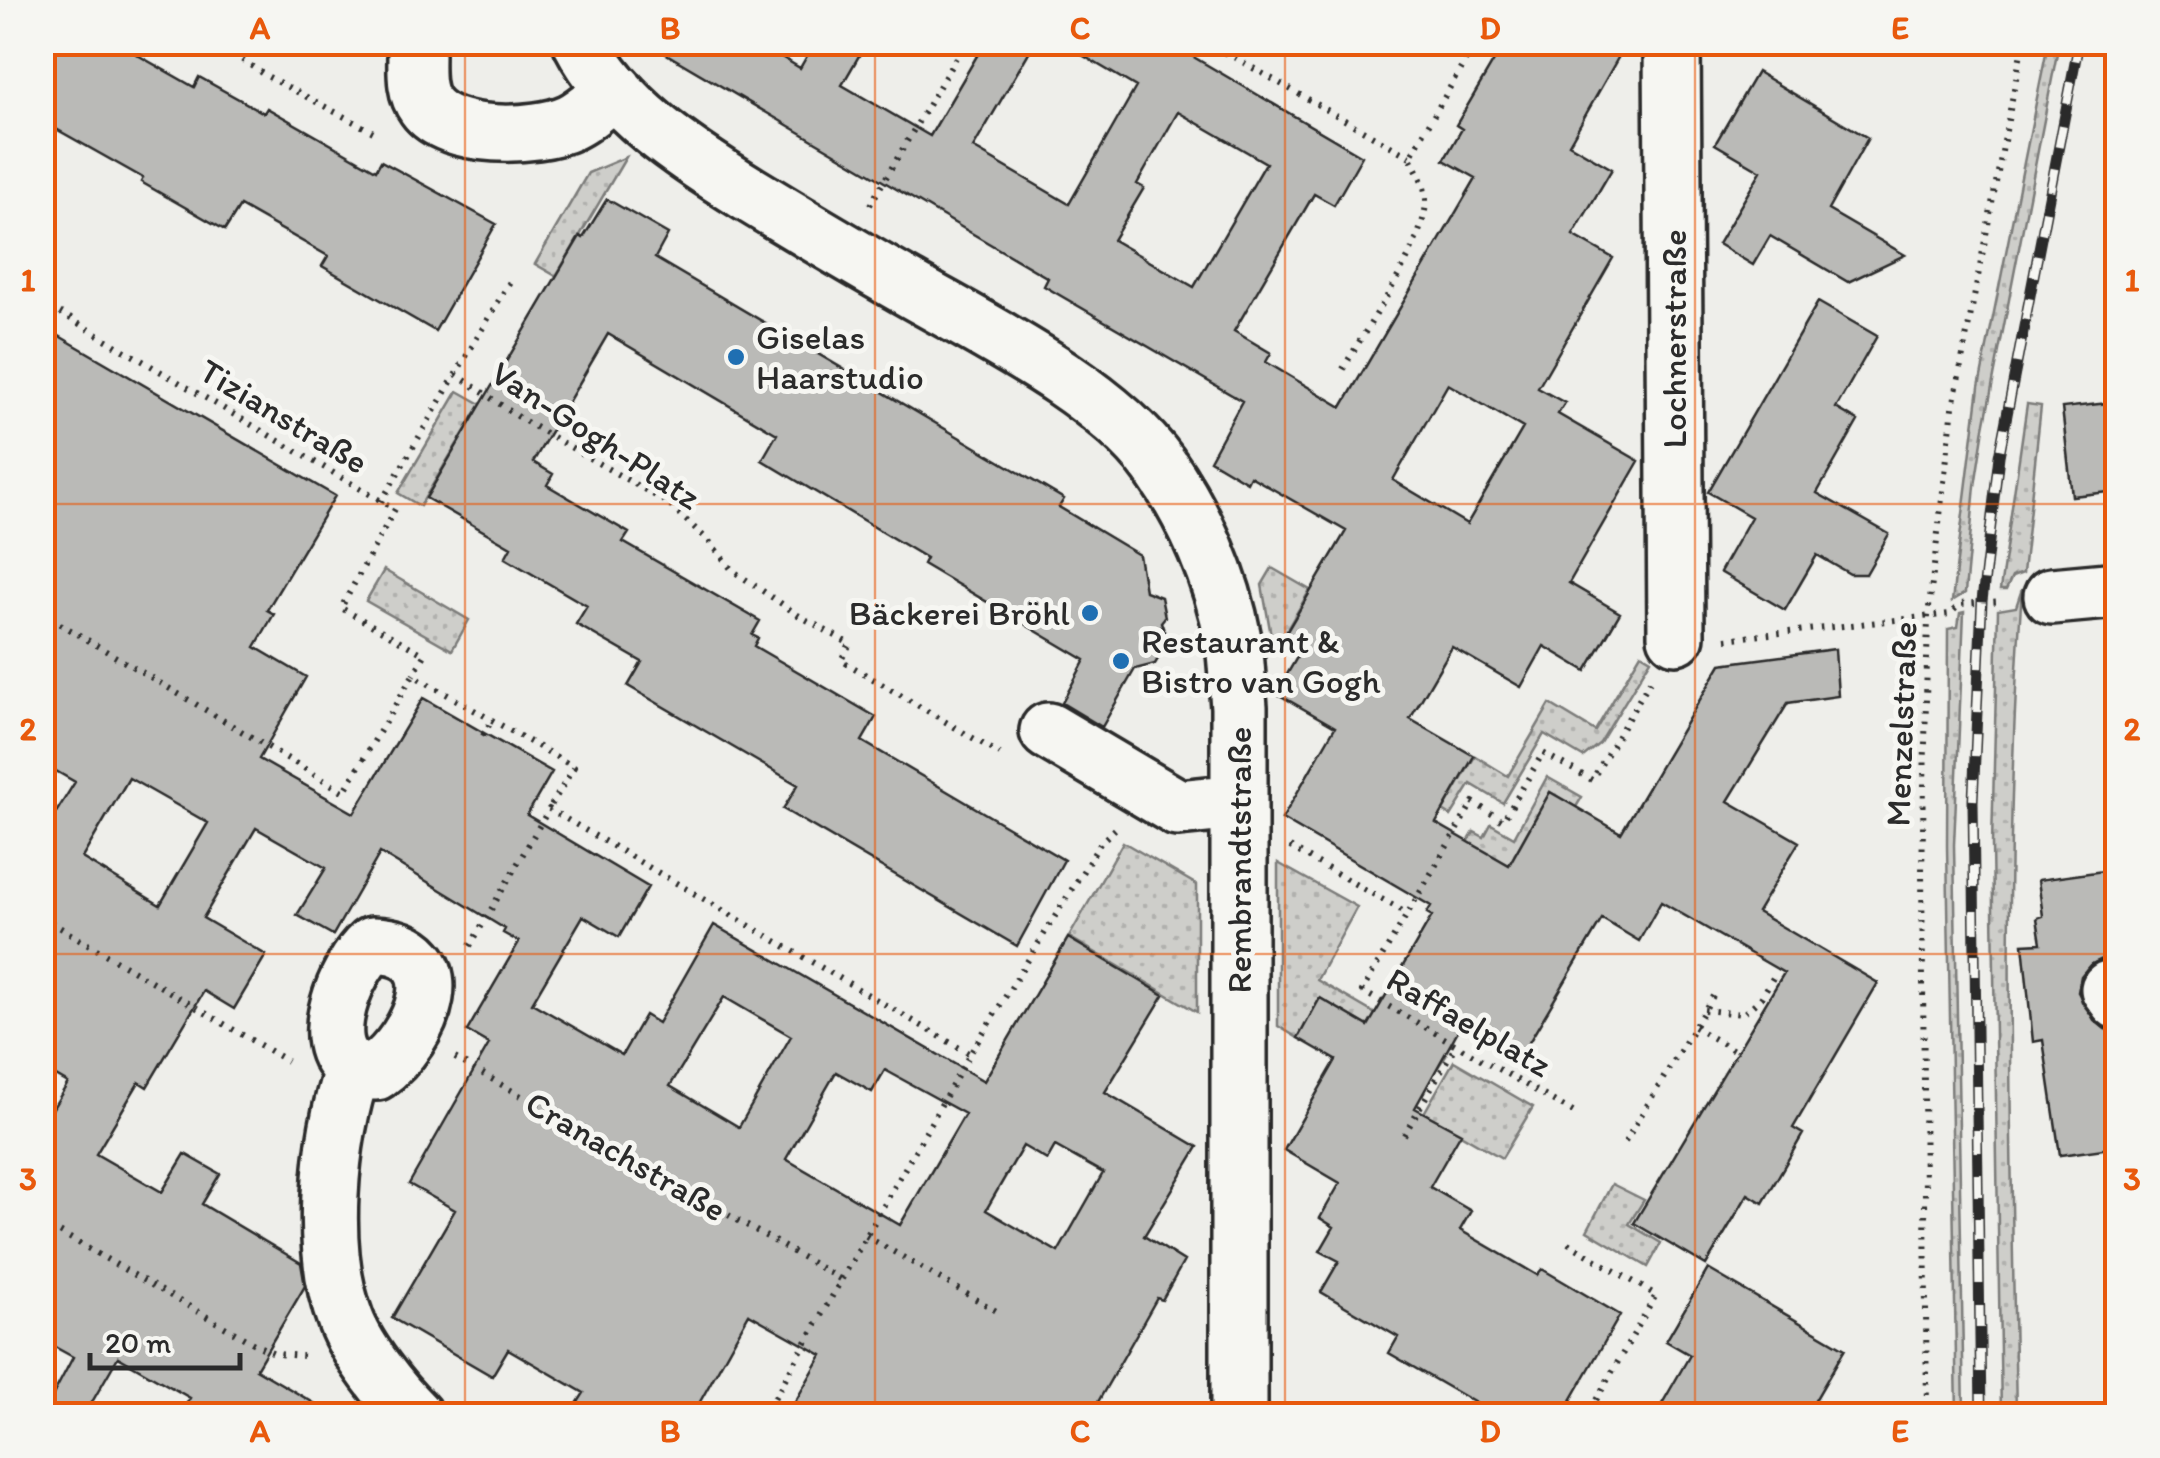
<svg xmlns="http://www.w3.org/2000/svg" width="2160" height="1458" font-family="Itim,sans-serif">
  <defs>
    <pattern id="grass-dots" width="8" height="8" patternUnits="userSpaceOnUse" patternTransform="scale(2.5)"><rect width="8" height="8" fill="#cececa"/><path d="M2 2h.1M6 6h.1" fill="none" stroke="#b1b1ae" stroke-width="1.8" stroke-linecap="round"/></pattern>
  </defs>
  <rect width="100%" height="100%" fill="#eeeeea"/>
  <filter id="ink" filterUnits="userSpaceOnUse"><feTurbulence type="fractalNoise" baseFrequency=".01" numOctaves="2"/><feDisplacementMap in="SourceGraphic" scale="20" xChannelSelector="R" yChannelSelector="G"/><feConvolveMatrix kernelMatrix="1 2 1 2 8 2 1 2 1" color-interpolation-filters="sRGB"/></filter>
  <g filter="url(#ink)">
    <!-- grass -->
    <path fill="url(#grass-dots)" stroke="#7c7c7a" stroke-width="2.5" d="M2048,43H2059L1984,428L1975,486L1965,593L1952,601L1979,387Z
      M626,157L556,276L535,264L588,173Z
      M458,391L481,404L420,506L398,493Z
      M2027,404L2041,406L2023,573L2012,577L2006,590H2000Z
      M1272,568L1310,590L1274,652L1262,585Z
      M384,570L469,620L452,650L366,601Z
      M2022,589C2002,864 2011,1140 2016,1415L2001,1416L1992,844L1998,610L2016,607Z
      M1964,612L1954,845L1964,1415L1957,1416L1947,846L1948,629L1958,627L1960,613Z
      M1641,653L1651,659L1600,743L1583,757L1544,734L1503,803L1471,784L1451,816L1443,811L1475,756L1508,776L1550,704L1595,731Z
      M1547,777L1582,797L1576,807L1550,792L1509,865L1468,842L1474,832L1484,837L1491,824L1514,837Z
      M1123,842L1197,885V1012L1069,937Z
      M1278,863L1357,907L1317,980L1446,1055L1438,1067L1320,998L1298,1038L1278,1026Z
      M1454,1061L1533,1107L1502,1158L1424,1113Z
      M1612,1184L1644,1200L1629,1224L1661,1243L1648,1267L1587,1231Z"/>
    <!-- building -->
    <path fill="#babab7" stroke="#2b2b2b" stroke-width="2.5" fill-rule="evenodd" d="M42,42H136V54L194,87L199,77L264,113L267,108L376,170L381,161L496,224L435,331L322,266L328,256L240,206L225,230L141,182L143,178L42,121Z
      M646,42H756L800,68L815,42H867L842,85L930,136L985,42H1035L973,148L1069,204L1136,87L1060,42H1168L1362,156L1334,205L1314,194L1234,331L1271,353L1266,362L1342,407L1476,178L1444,160L1462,129L1456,125L1505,42H1627L1569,144L1612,169L1573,235L1613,258L1538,388L1565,403L1558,414L1639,461L1569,583L1620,613L1586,671L1544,646L1521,687L1452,647L1410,719L1474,756L1436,823L1509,865L1550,792L1621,833L1721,664L1835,649L1838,696L1788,703L1728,801L1799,842L1757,912L1878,983L1793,1128L1803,1134L1763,1203L1748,1194L1706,1265L1634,1223L1784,973L1661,902L1639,941L1602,919L1518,1061L1460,1027L1415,1108L1461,1133L1430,1187L1471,1211L1460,1230L1537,1275L1542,1269L1620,1315L1562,1416H1498L1389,1353L1398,1337L1321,1292L1339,1261L1320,1251L1334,1227L1320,1218L1340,1183L1284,1150L1336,1060L1298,1038L1320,998L1368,1026L1432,916L1427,913L1431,906L1282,819L1335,727L1276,693L1299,654L1280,643L1346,531L1250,476L1247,482L1210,460L1242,401L1044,286L1048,278ZM1178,112L1266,163L1194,287L1113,240L1144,188L1137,184ZM1448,384L1523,428L1467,524L1393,480Z
      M1757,72L1868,138L1828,210L1905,255L1848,282L1770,236L1753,265L1718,244L1761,171L1715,144Z
      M607,199L668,234L655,258L1064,499L1059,507L1139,555L1145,591L1161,597L1165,617L1161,622L1168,642L1155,664L1135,669L1102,727L1062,703L1085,660L923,564L926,558L762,460L777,434L608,334L533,462L553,474L547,485L629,533L623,542L760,621L752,635L758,638L754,646L876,717L862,741L1064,860L1017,946L783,809L798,785L628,686L642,662L576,624L587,606L505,558L511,547L426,498L580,236L583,238Z
      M1818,302L1877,336L1836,408L1858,421L1817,493L1889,534L1866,574H1850L1817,555L1785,610L1720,572L1751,517L1708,492Z
      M42,326L335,496L267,610L274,614L255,647L306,677L259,759L354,813L423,698L552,772L527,815L648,887L619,937L583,916L532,1003L622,1055L645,1015L658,1023L714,925L984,1081L1068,938L1164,995L1105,1092L1198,1147L1144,1236L1184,1261L1162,1300L1157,1298L1090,1416H787L822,1355L749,1314L692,1416H569L584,1393L508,1349L492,1376L392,1318L455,1210L409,1184L489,1044L467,1031L519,942L503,933L505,929L380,853L333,935L297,915L326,868L256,828L203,918L266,955L234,1009L204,991L147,1087L139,1082L96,1154L162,1192L185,1154L220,1174L202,1204L301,1263L305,1286L256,1369L336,1416H179L190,1398L118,1357L84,1416H42L73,1357L42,1340V1126L68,1083L42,1068V835L75,782L42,763ZM129,778L208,823L160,905L82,858ZM724,997L791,1036L739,1127L670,1086ZM885,1070L965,1114L900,1225L786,1159L836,1072L872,1092ZM1023,1146L1047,1160L1055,1146L1103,1173L1058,1252L986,1210Z
      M2118,402V491L2072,496L2062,408Z
      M2118,869V960L2104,958L2090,965L2081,976L2078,992L2094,1020L2105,1029L2118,1032V1147L2060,1155L2043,1040L2033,1042L2023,944L2041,943L2037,918L2043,916L2038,880Z
      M1708,1269L1845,1349L1806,1416H1655L1690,1355L1666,1341Z"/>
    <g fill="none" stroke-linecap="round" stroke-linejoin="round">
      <!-- minor casing -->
      <g stroke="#2b2b2b" stroke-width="62">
        <path id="minor" d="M581,42C616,110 686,155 749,194C805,228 862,262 919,294C994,336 1109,395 1159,465C1195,516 1222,578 1233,639C1237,661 1237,685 1239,707V1416
          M1672,42L1676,636
          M416,53C416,71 414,91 425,106C449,140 536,138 571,122C586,115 601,100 615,90
          M2052,596L2118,590
          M1048,731L1178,808L1237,802
          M372,945C462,947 422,1039 376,1072C369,1071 358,1071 352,1067C314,1044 347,967 372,945Z
          M2109,989L2118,1001
          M353,1068C329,1140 318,1249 346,1321C357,1350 391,1394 414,1416"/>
      </g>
      <!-- path -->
      <path stroke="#2b2b2b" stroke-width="6" stroke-dasharray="2.5 8" stroke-linecap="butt" d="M216,42L263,74L379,135
        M1207,42L1410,157
        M870,205L965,42
        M42,302L395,509L341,608L425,655L413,675
        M1343,369C1366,328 1425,245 1426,201C1426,185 1417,171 1410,157L1476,42
        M456,374L523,420L666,502L709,541L732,570L798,615L850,644L841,660L1000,754
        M381,502L512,278
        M42,613L344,792L413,675L574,767L549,809
        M1726,639L1950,614L1960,604L2003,601
        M483,736L493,718
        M1290,847L1406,913
        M42,917L287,1061
        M470,946L549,809L970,1054
        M1704,1010L1743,1014L1761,998L1774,976L1780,980
        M1694,1027L1737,1052
        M455,1058L840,1279
        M1573,1112L1362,991L1473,802L1503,821L1543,753L1592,780L1650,681
        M1404,1135L1456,1045
        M1625,1142L1716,991
        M42,1222L256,1345L277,1354L303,1356
        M866,1236L1000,1313
        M1568,1243L1656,1295L1587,1416
        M764,1416L970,1054L1101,842L1115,829
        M1927,1416L1922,871L1928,616L1953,407L2023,42"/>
      <!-- minor -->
      <use href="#minor" stroke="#f6f6f2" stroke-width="55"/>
      <!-- rail casing -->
      <g stroke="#2b2b2b" stroke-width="11">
        <path id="rail" d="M1981,1416L1973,801L1982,601L1999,456L2079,42"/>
      </g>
      <!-- rail -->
      <use href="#rail" stroke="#f6f6f2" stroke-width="8" stroke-dasharray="22" stroke-linecap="butt"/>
    </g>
  </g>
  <!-- grid -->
  <path fill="none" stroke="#e8590c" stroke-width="2.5" stroke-opacity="0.55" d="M465,42V1416M875,42V1416M1285,42V1416M1695,42V1416M42,504H2118M42,954H2118"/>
  <!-- markers -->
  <g fill="#1f6fb2" stroke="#f6f6f2" stroke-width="4">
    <circle cx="736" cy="357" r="10"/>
    <circle cx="1090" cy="613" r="10"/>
    <circle cx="1121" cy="661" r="10"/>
  </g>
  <g text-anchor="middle" stroke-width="10" stroke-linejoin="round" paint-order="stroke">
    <!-- poi labels -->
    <g font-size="35" fill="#2b2b2b" stroke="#f6f6f2" text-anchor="start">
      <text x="756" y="349">Giselas<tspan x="756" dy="40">Haarstudio</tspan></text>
      <text x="1070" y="625" text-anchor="end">Bäckerei Bröhl</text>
      <text x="1141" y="653">Restaurant &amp;<tspan x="1141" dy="40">Bistro van Gogh</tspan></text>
    </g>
    <!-- street labels -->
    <g font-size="35" fill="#2b2b2b" stroke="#f6f6f2">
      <text transform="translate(1674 339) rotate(-90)" y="12">Lochnerstraße</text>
      <text transform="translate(284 416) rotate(31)" y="12">Tizianstraße</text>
      <text transform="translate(596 435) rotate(33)" y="12">Van-Gogh-Platz</text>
      <text transform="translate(1901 724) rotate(-88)" y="12">Menzelstraße</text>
      <text transform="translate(1239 860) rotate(-90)" y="12">Rembrandtstraße</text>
      <text transform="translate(1469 1022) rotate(30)" y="12">Raffaelplatz</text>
      <text transform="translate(626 1156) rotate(30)" y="12">Cranachstraße</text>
    </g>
  </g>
  <!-- margin -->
  <rect width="2160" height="1458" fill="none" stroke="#f6f6f2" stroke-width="110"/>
  <!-- scale -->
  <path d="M90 1353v15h150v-15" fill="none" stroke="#2b2b2b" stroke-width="5"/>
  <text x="105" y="1353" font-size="30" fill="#2b2b2b" stroke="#f6f6f2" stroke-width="8" paint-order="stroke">20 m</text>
  <rect x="55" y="55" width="2050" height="1348" fill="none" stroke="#e8590c" stroke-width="4"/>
  <g font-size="32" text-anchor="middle" font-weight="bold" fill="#e8590c">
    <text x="260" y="39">A</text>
    <text x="670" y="39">B</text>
    <text x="1080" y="39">C</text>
    <text x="1490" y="39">D</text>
    <text x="1900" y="39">E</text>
    <text x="28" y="291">1</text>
    <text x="2132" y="291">1</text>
    <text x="28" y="740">2</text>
    <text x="2132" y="740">2</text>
    <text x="28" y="1190">3</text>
    <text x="2132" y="1190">3</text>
    <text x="260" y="1442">A</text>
    <text x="670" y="1442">B</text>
    <text x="1080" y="1442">C</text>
    <text x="1490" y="1442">D</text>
    <text x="1900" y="1442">E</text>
  </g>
</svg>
